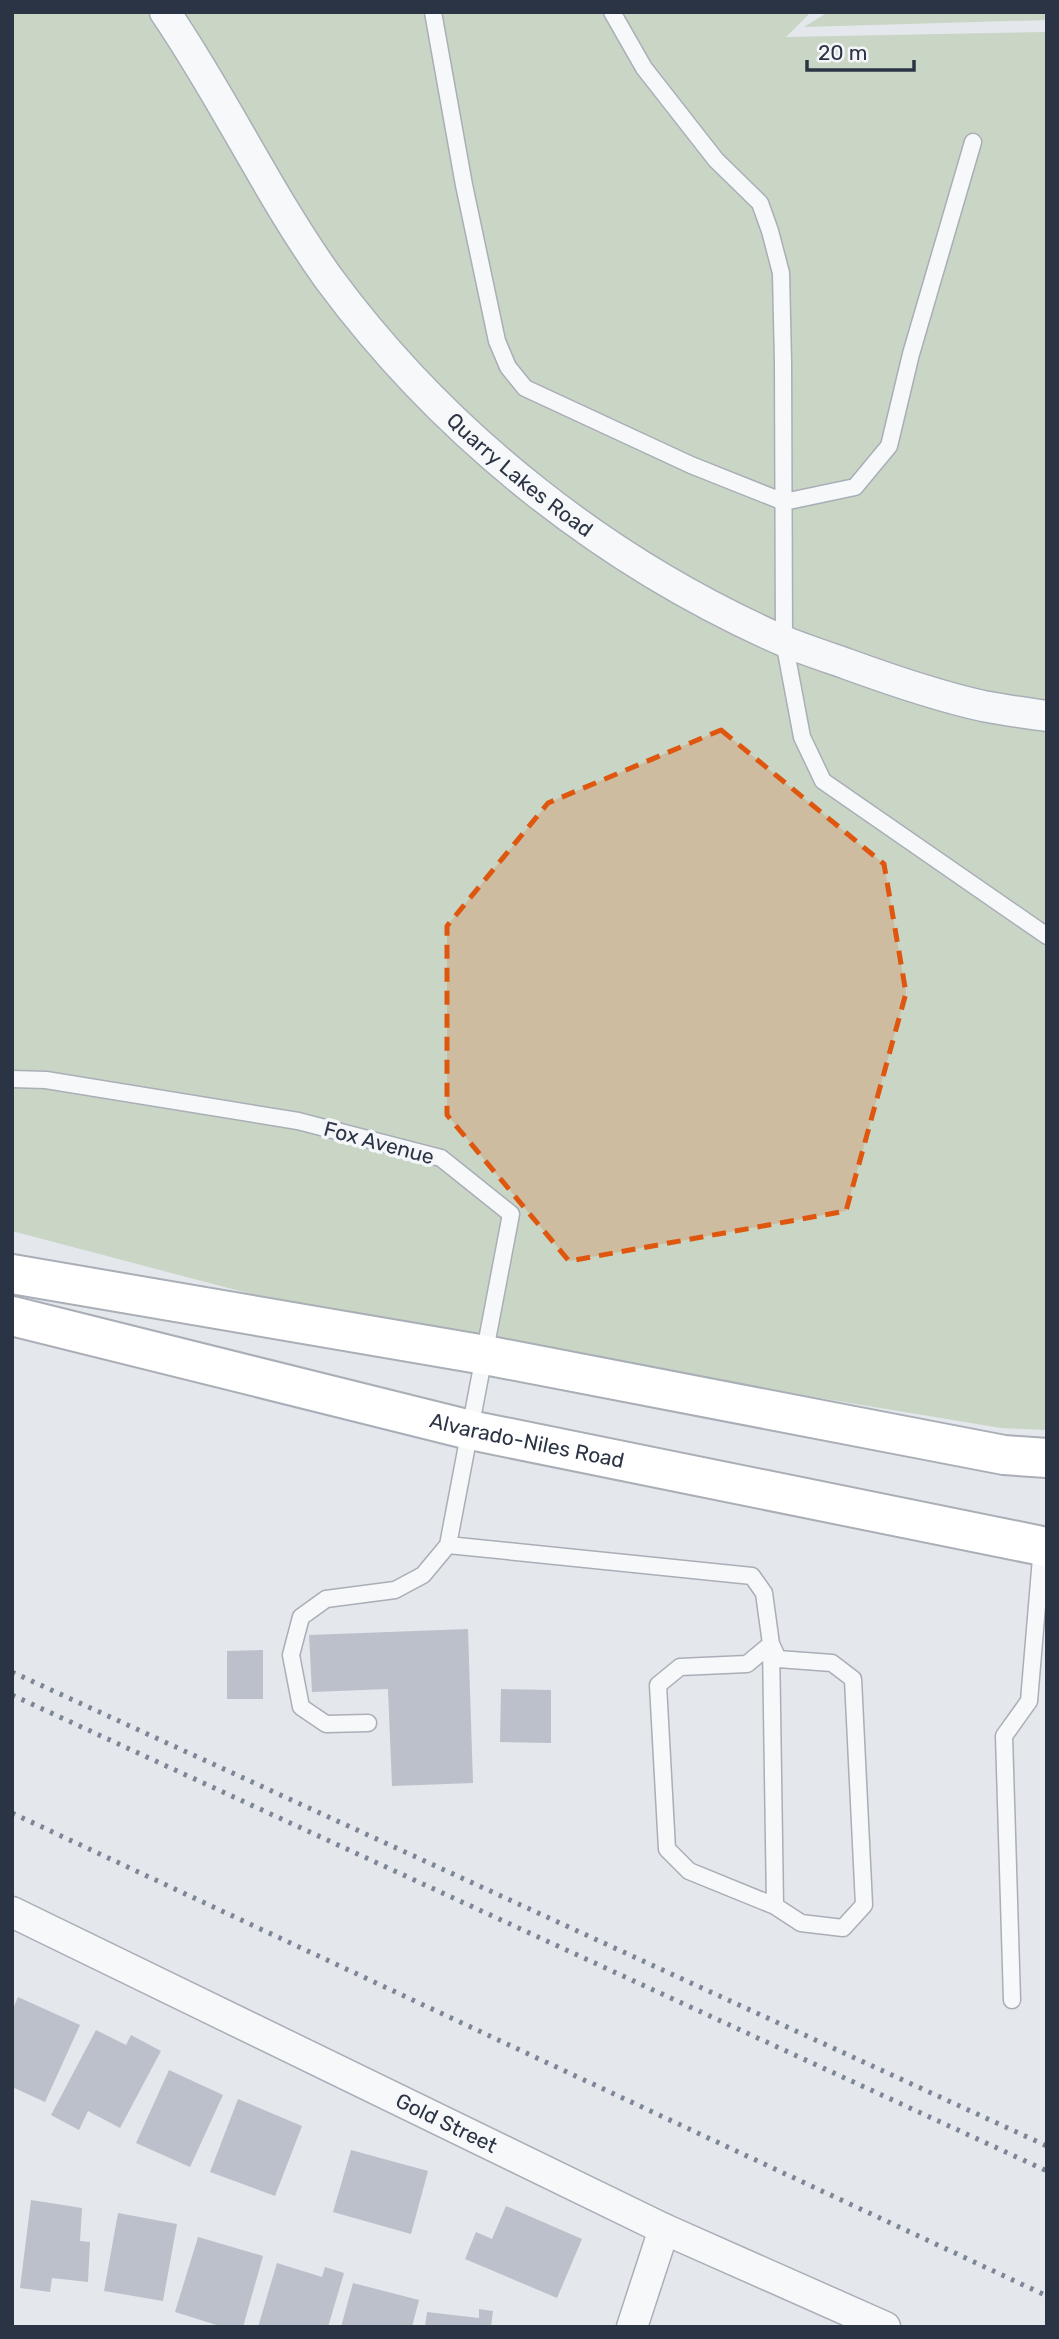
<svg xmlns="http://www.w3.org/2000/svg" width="1059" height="2339" font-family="Rubik,sans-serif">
  <rect width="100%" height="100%" fill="#e4e7ec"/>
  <!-- green -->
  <path fill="#c9d6c5" d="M12,12H811L786,37L1047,32V1430L1001,1428L759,1388L285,1303L12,1231Z
    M828,12H1047V20L804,27Z"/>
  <!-- building -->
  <path fill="#bbc0ca" d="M468,1629L473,1783L392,1786L388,1689L312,1692L309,1635Z
    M263,1650V1699H227V1651Z
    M501,1689L551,1690V1743L500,1742Z
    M18,1997L80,2025L45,2102L12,2087V2011Z
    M96,2030L126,2045L131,2035L161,2051L120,2128L88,2111L79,2130L51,2115Z
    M169,2070L223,2095L190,2167L136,2143Z
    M238,2099L302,2126L275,2196L210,2172Z
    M351,2150L428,2171L411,2234L333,2212Z
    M31,2200L82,2208L80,2241L90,2242L88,2282L52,2278L50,2292L20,2288Z
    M506,2206L582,2239L557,2298L465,2259L476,2232L492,2239Z
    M118,2213L177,2224L163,2301L104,2291Z
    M198,2237L263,2256L243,2327H223L175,2312Z
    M277,2263L322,2277L325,2267L344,2273L328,2327H258Z
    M353,2283L419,2300L412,2327H341Z
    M479,2309L493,2311L491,2327H425L427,2312L479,2318Z"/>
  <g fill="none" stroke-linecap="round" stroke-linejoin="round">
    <!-- service casing -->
    <g stroke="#a9aeb7" stroke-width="19">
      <path id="service" d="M433,12L464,185L497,341L508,367L525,388L691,465L784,502L855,487L889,446L911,354L973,142
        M612,12L644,68L716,160L760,203L770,231L781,273L783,362L784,641L802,737L823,781L1047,936
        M12,1079L46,1080L298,1121L441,1158L511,1214L448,1545L752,1576L764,1593L771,1644L775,1906L801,1923L843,1928L864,1905L853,1679L832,1663L778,1659L771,1644L747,1664L680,1667L658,1685L667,1849L689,1871L775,1906
        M368,1723L326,1724L301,1707L291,1655L301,1617L326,1599L395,1590L423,1575L448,1545
        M1012,2000L1004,1736L1029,1701L1042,1546"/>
    </g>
    <!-- minor casing -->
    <g stroke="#a9aeb7" stroke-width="33">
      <g id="minor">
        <path id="s1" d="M165,12C224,98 268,194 329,279C445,436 607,564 786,642C806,650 827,657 847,664C891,680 937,696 983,706C1004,710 1025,713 1047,716"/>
        <path id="s2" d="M12,1912L664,2229L885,2327"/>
        <path d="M632,2327L664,2229"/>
      </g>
    </g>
    <!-- secondary casing -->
    <g stroke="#a9aeb7" stroke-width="42">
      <g id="secondary">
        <path d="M12,1274L485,1355L1004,1455L1047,1458"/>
        <path id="s3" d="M12,1316L470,1430L1047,1547"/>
      </g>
    </g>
    <!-- service -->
    <use href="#service" stroke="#f7f8fa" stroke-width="16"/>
    <!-- minor -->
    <use href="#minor" stroke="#f7f8fa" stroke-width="30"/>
    <!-- secondary -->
    <use href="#secondary" stroke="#fff" stroke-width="38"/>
    <!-- rail -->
    <path stroke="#7d8696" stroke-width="5" stroke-dasharray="3.5 7" stroke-linecap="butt" d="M12,1672L1047,2146
      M12,1695L1047,2171
      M12,1813L1047,2296"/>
  </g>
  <!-- marked area -->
  <path fill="#df570f" fill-opacity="0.2" stroke="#df570f" stroke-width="5" stroke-dasharray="14 9" stroke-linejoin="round" d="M721,730L884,864L906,993L846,1211L569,1261L447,1115V926L548,803Z"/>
  <g text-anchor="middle" stroke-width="7" stroke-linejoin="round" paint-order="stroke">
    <!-- street labels -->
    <g font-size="21" fill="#2b3445" stroke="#f4f6f9">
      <text dy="7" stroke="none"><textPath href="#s1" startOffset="588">Quarry Lakes Road</textPath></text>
      <text transform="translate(379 1143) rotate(15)" y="7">Fox Avenue</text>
      <text dy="7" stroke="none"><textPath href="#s3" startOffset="530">Alvarado-Niles Road</textPath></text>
      <text dy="7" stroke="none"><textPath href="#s2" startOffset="483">Gold Street</textPath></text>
    </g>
  </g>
  <!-- border -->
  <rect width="1059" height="2339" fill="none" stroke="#2b3445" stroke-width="28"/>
  <!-- scale -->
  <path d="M807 60v10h107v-10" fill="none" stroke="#2b3445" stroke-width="3.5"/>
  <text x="818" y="60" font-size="21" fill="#2b3445" stroke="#f4f6f9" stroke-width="5" paint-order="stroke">20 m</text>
</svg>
